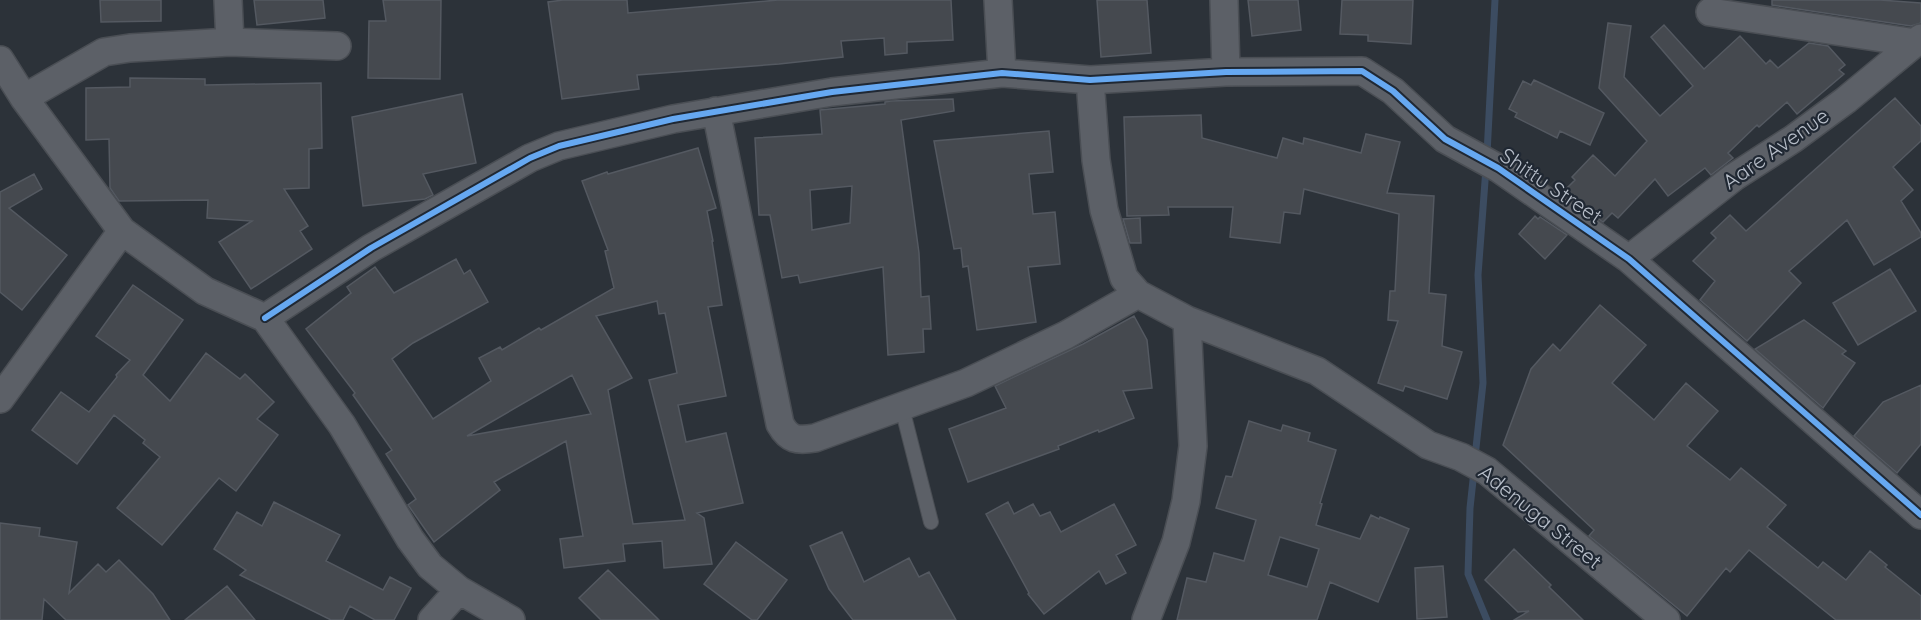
<svg xmlns="http://www.w3.org/2000/svg" width="1921" height="620" font-family="Quicksand,sans-serif">
  <rect width="100%" height="100%" fill="#2c3239"/>
  <g fill="none" stroke-linecap="round" stroke-linejoin="round">
    <!-- stream -->
    <path stroke="#3c4c61" stroke-width="7" d="M1487,154L1495,0
      M1475,457L1483,383L1478,275L1486,168
      M1474,471L1470,508L1468,574L1487,620"/>
  </g>
  <!-- building -->
  <path fill="#45494f" stroke="#545961" stroke-width="1.5" fill-rule="evenodd" d="M100,0H161V21L101,22Z
    M254,0H323L325,18L257,25Z
    M383,0H441L440,79L368,78L369,21H386Z
    M563,0H627L628,13L778,0H951L953,40L907,42V53L885,55L884,38L841,41L843,57L779,64L637,75L639,89L562,99L548,2Z
    M1097,0H1147L1151,53L1101,57Z
    M1248,0H1298L1301,30L1252,36Z
    M1342,0H1413L1411,44L1368,41V35L1340,34Z
    M1772,0H1880L1921,3V23L1911,26L1772,5Z
    M1608,23L1631,26L1624,77L1660,116L1693,86L1651,37L1664,25L1704,69L1740,36L1766,64L1770,60L1778,68L1809,43L1828,46L1845,65L1839,70L1844,74L1797,114L1787,102L1759,127L1757,125L1728,153L1733,158L1711,175L1705,168L1668,196L1655,179L1618,218L1612,213L1603,222L1562,193L1575,180L1572,177L1593,155L1615,176L1647,141L1599,88Z
    M130,78L205,79V85L321,83L322,148L309,149V188L284,189L308,226L300,231L312,249L251,289L219,242L252,221L207,218L208,200L119,201L110,188L109,139L86,140V88L130,87Z
    M1534,80L1604,113L1590,145L1560,131L1557,138L1515,117L1517,113L1509,109L1523,81L1531,85Z
    M462,94L476,163L423,174L433,195L425,199L363,206L352,117Z
    M1895,98L1921,126V141L1893,167L1913,190L1901,201L1921,233V237L1874,265L1847,220L1789,271L1801,283L1747,341L1700,300L1715,281L1693,261L1716,238L1711,233L1730,215L1746,231Z
    M953,99L954,111L901,120L919,253L921,297L929,296L931,329H923L924,352L888,355L883,267L800,283L798,275L782,278L770,215H759L755,138L822,134L820,110L885,104V102L891,101ZM852,186L850,223L812,230L810,190Z
    M1201,115L1202,138L1277,158L1283,138L1303,144L1304,138L1361,153L1366,134L1400,142L1387,193L1434,196L1429,293L1446,295L1442,346L1462,352L1447,399L1405,386L1403,391L1378,383L1398,321L1388,320L1390,291H1395L1399,214L1304,189L1300,214L1284,212L1280,243L1230,237L1233,207H1168L1169,215L1127,216L1124,117Z
    M1049,131L1053,172L1029,174L1033,214L1055,212L1060,264L1028,267L1036,322L977,330L968,266L963,267L961,248L954,249L934,141Z
    M698,148L716,208L707,211L713,241H712L722,305L708,307L726,396L678,405L686,442L726,433L743,503L697,513L704,518L712,564L664,568L662,541L623,544L625,561L564,568L560,539L583,536L566,441L494,482L500,490L434,542L408,505L416,499L386,454L392,450L353,395L355,393L306,329L351,293L347,287L375,267L394,293L456,259L464,274L470,270L488,302L413,343L392,359L433,419L491,381L479,358L500,347L502,350L539,328L541,330L614,288L605,251L608,250L582,181L607,172L608,174ZM657,301L659,314L665,313L677,373L649,380L685,520L633,524L608,390L632,378L596,316ZM572,375L591,414L467,436Z
    M34,174L42,189L9,208L67,255L22,310L0,292V192Z
    M1535,216L1538,219L1540,217L1567,235L1545,259L1519,234Z
    M1140,218L1141,243H1130L1123,219Z
    M1890,269L1916,311L1858,345L1833,303Z
    M133,285L183,320L143,375L170,401L206,353L240,379L245,374L274,402L257,419L278,435L236,491L219,478L162,545L117,508L160,457L143,443L145,440L114,415L77,464L32,430L61,392L89,412L117,377L116,375L130,360L96,336Z
    M1600,305L1646,345L1612,383L1654,420L1686,383L1718,411L1687,446L1730,480L1741,468L1786,505L1767,527L1818,568L1823,562L1846,580L1870,551L1887,565L1885,567L1921,596V620H1836L1749,550L1730,572L1726,568L1687,616L1589,536L1594,530L1503,445L1531,369L1553,344L1560,351Z
    M1134,316L1147,340L1152,388L1123,391L1134,418L1099,432L1098,430L1058,446L1059,449L968,482L949,429L1006,408L995,386L1083,344Z
    M1804,320L1846,351L1842,354L1855,363L1823,408L1755,349Z
    M1921,385V444L1897,473L1854,436L1883,402Z
    M1249,421L1281,431L1283,425L1310,433L1308,441L1336,450L1320,503L1322,504L1316,525L1360,539L1371,515L1379,519L1380,517L1409,529L1378,602L1330,582L1317,620H1177L1187,578L1206,582L1214,553L1244,561L1256,520L1216,508L1226,476L1232,477ZM1280,537L1319,549L1307,587L1268,575Z
    M274,502L340,535L326,561L383,590L390,577L411,588L394,620H375L350,606L343,620H331L240,575L246,570L214,549L237,512L262,526Z
    M1008,502L1014,514L1033,504L1040,516L1050,512L1061,532L1114,504L1136,545L1116,555L1126,573L1106,584L1099,571L1044,614L1028,594L1029,593L986,514Z
    M0,523L40,528L39,536L77,542L69,593L98,564L106,572L119,560L153,594L170,620H66L44,599L42,620H0Z
    M842,532L864,582L909,558L919,577L929,572L956,620H853L829,589L810,546Z
    M736,542L787,580L757,620H752L704,584Z
    M1514,549L1551,585L1549,587L1583,620H1514L1529,611L1518,612L1485,580Z
    M1443,566L1447,617L1417,619L1415,568Z
    M608,570L659,620H601L579,598Z
    M227,586L255,620H185Z"/>
  <g fill="none" stroke-linecap="round" stroke-linejoin="round">
    <!-- lane casing -->
    <g stroke="#4a4e54" stroke-width="16">
      <path id="lane" d="M902,408L931,522"/>
    </g>
    <!-- street casing -->
    <g stroke="#4a4e54" stroke-width="30">
      <path id="street" d="M228,0L230,42
        M998,0L1002,73
        M1224,0L1226,72
        M1710,12L1916,43
        M0,60L24,98L122,231L205,291L265,318L342,425L410,539L430,566L459,590L511,620
        M1090,80L1096,160L1104,210L1124,278L1138,294L1187,320L1317,371L1428,445L1461,457L1487,471L1666,620
        M24,98L104,52L130,48L230,42L337,46
        M716,111L780,424C789,440 797,441 815,438L966,383L1066,335L1138,294
        M1629,259L1734,177L1793,139L1846,100L1921,38
        M265,318L371,248L530,158L559,146L673,119L832,92L1002,73L1090,80L1226,72L1362,71L1393,91L1445,139L1498,168L1629,259L1921,515
        M0,399L122,231
        M432,620L459,590
        M1146,620L1176,542L1186,501L1193,446L1187,320"/>
    </g>
    <!-- lane -->
    <use href="#lane" stroke="#5c6067" stroke-width="14"/>
    <!-- street -->
    <use href="#street" stroke="#5c6067" stroke-width="27"/>
    <!-- cycleway casing -->
    <g stroke="#202833" stroke-width="10">
      <path id="cycleway" d="M265,318L371,248L530,158L559,146L673,119L832,92L1002,73L1090,80L1226,72L1362,71L1393,91L1445,139L1498,168L1629,259L1921,515"/>
    </g>
    <!-- cycleway -->
    <use href="#cycleway" stroke="#66a8f1" stroke-width="6"/>
  </g>
  <g text-anchor="middle" stroke-width="4.5" stroke-linejoin="round" paint-order="stroke">
    <!-- street labels -->
    <g font-size="21" fill="#b7bec9" stroke="#202833">
      <text transform="translate(1776 149) rotate(-35)" y="7">Aare Avenue</text>
      <text transform="translate(1551 186) rotate(34)" y="7">Shittu Street</text>
      <text transform="translate(1540 517) rotate(39)" y="7">Adenuga Street</text>
    </g>
  </g>
</svg>
